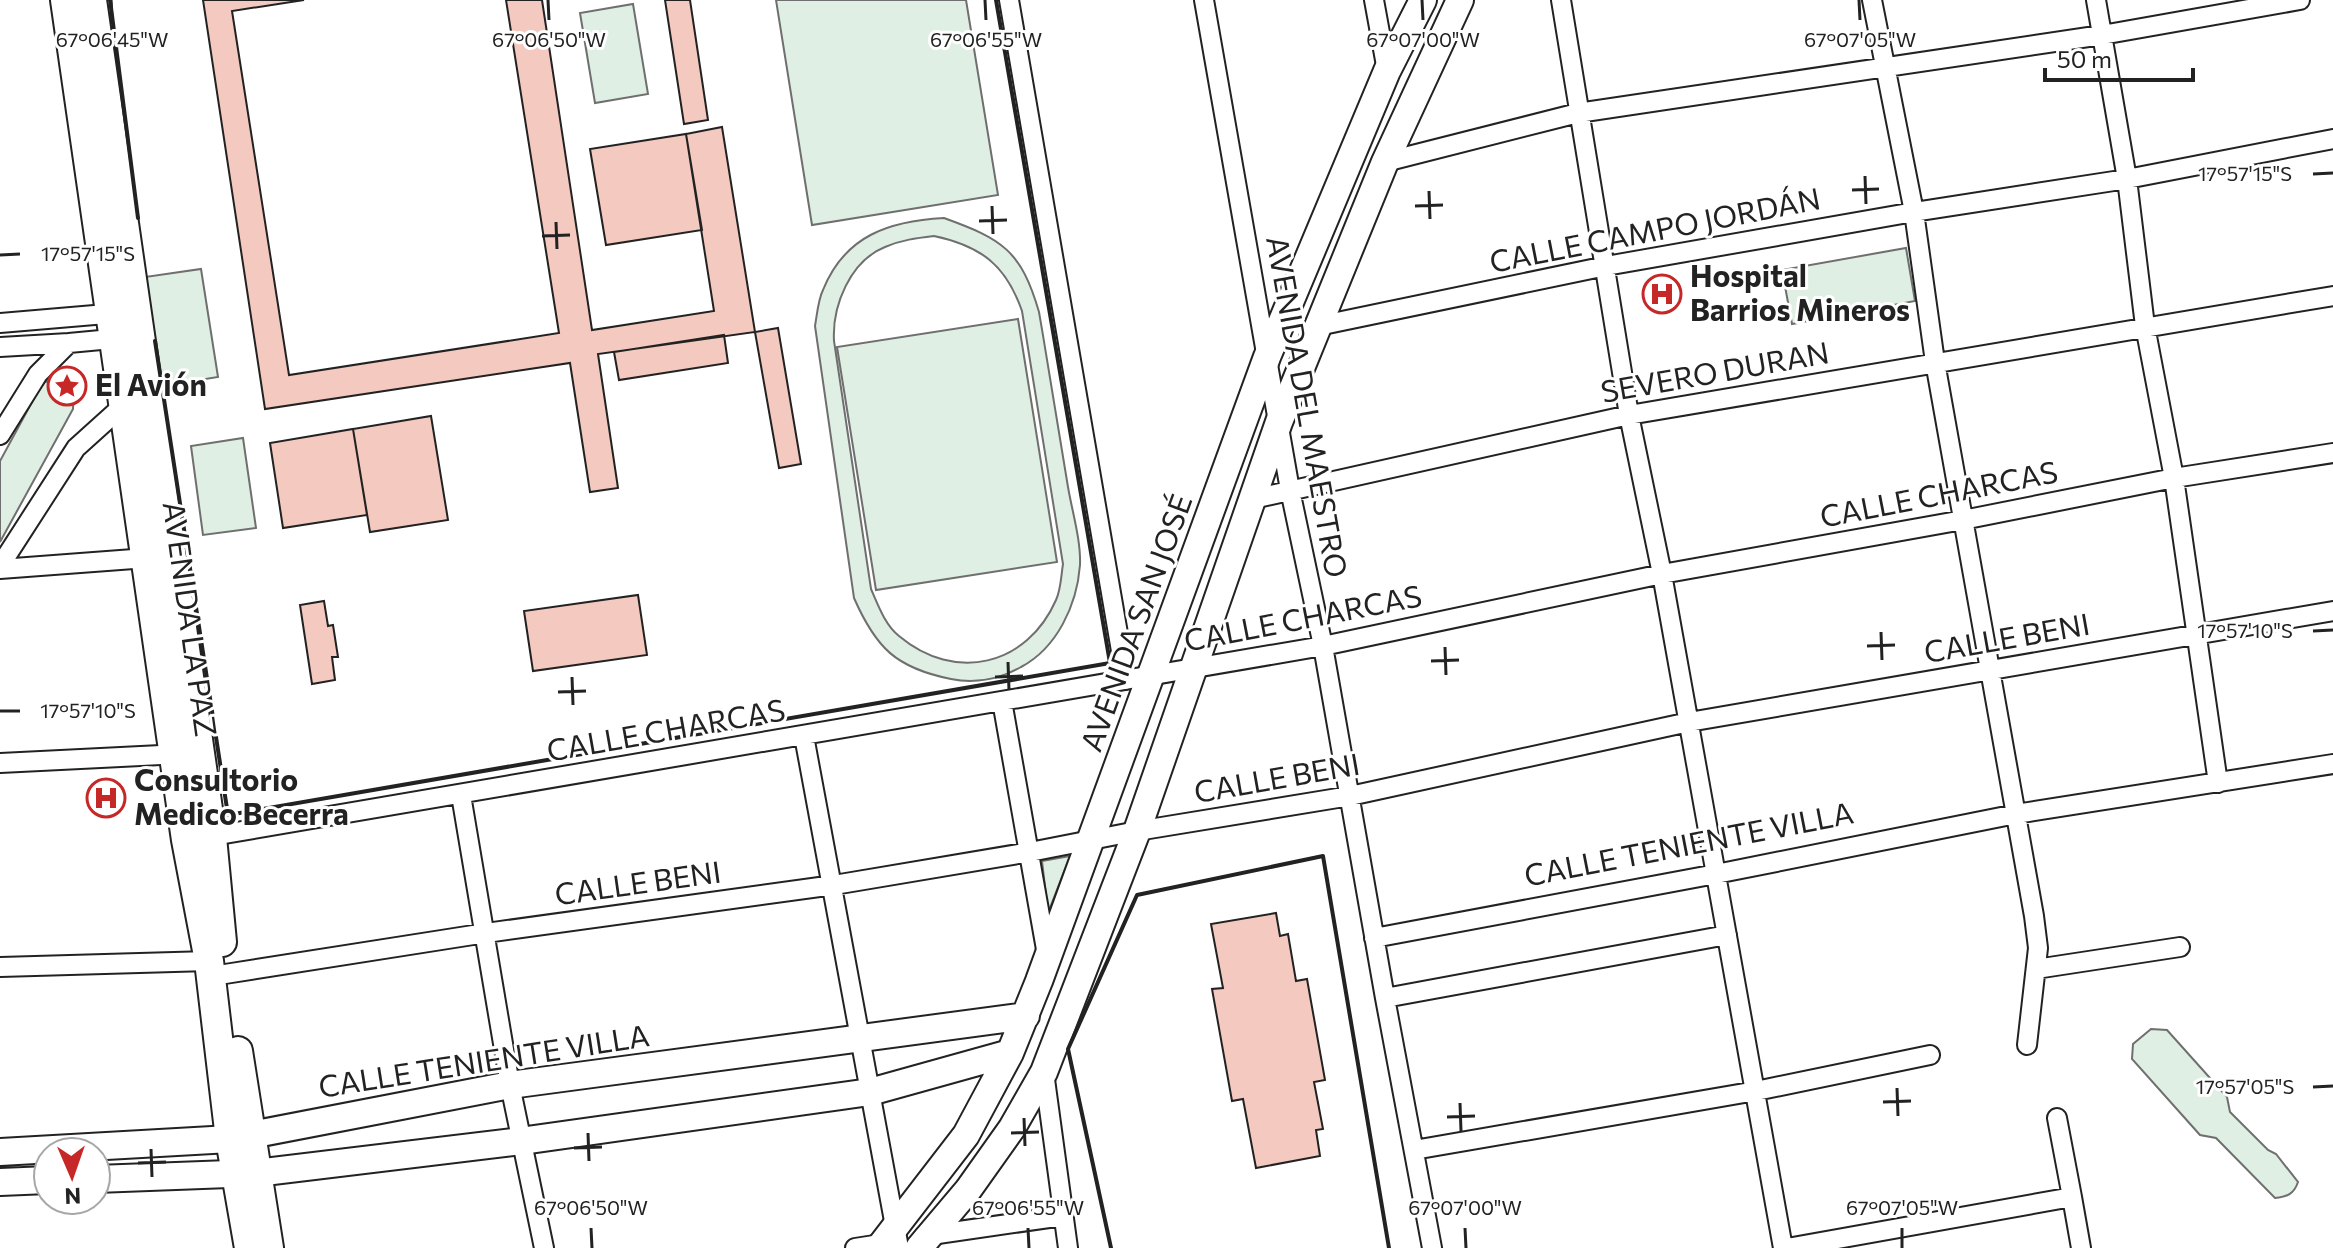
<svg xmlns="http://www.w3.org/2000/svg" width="2333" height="1248" font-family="Commissioner,sans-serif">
  <rect width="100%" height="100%" fill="#fff"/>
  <!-- green -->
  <path fill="#e0efe3" stroke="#6f6f6f" stroke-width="2" fill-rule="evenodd" d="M776,0H966L998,195L812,225Z
    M633,4L648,94L595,103L580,13Z
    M944,218C1002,239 1021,250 1039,312C1049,370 1058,428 1068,487C1072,511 1081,540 1080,565C1077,605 1057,648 1021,667C1000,679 975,684 951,679C896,668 876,648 854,598L815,326C817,315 818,300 823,290C845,235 890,221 944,218ZM934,236C981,246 1006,265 1022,311L1063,564C1061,576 1061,589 1056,600C1027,666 955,683 899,636C885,625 878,605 871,589L834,341C832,306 850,261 885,247C901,240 917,238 934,236Z
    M1906,248L1915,301L1792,324L1782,270Z
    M201,269L218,377L162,386L145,277Z
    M1018,319L1057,562L876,590L837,347Z
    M56,379L67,381L74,388L73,409L0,542V461L38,391L45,382Z
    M243,438L256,528L203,535L191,446Z
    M1070,856L1048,913L1042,861Z
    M2151,1029L2167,1030L2227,1097L2230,1112L2268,1150L2276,1154L2298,1182C2294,1194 2287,1197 2275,1198L2216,1138L2200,1135L2132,1059L2133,1044Z"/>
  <!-- building -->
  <path fill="#f3c9c0" stroke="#222" stroke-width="2" d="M203,0H304L232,11L289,375L559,333L506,0H542L592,330L714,311L686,134L722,127L755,332L598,354L618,488L590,492L570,363L265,409Z
    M665,0H690L708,120L684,124Z
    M686,134L702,230L606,245L590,149Z
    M778,328L801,464L779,468L755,332Z
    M724,335L728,363L619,380L614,352Z
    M431,416L448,520L370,532L353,429Z
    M353,429L367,515L283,528L270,443Z
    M638,595L647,655L533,671L524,611Z
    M324,601L328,626L333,625L338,657H332L335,680L312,684L300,605Z
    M1276,913L1280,936L1288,934L1296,981L1307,979L1325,1080L1314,1082L1323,1129L1316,1130L1320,1156L1256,1168L1243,1099L1232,1101L1212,989L1223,988L1211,924Z"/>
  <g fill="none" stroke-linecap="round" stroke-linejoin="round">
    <!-- street casing -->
    <g stroke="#222" stroke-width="22">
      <path id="street" d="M1009,0L1126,680
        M1204,0L1290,490L1323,646L1385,998L1432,1248
        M1374,0L1387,71
        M1561,0L1629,415L1662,574L1783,1248
        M1872,0L1914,212L1935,362L2034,916L2038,948L2027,1045
        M2096,0L2127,179L2145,326L2174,478L2218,783
        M1385,162L1578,113L2102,35L2300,0
        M0,323L118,313
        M1318,326L1606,266L1914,212L2127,179L2333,139
        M0,347L69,343
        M0,435L38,374L69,343L122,338
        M1253,499L1629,415L2333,296
        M0,566L76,448L127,402
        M0,569L147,558
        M1002,701L1047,955
        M804,736L899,1248
        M0,763L181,754
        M461,795L510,1085L544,1248
        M201,838L1323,646L1662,574L1963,520L2174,478L2333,453
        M1374,938L1716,874L2016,814L2333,764
        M0,967L209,961
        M2036,969L2180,947
        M225,974L486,933L834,885L1030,852L1137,831L1350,796L1689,722L2333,611
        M1385,998L1727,935
        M1044,1072L1068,1248
        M2057,1118L2072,1197
        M1414,1150L1756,1091L1930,1055
        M924,1236L1063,1216
        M855,1248L887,1243
        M1787,1248L2072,1197L2081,1248"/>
    </g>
    <!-- secondary casing -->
    <g stroke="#222" stroke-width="30">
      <path id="secondary" d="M0,1152L230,1139L510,1085L1026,1016
        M96,1179L256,1173L521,1141L870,1092L1010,1053
        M0,1182L48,1180
        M879,1248L966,1135L1010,1053L1039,981L1267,357L1387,71L1423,0
        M919,1248L968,1190L1012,1128L1044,1072L1137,831L1279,422L1385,162L1460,0"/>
    </g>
    <!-- primary casing -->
    <g stroke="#222" stroke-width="32">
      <path id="primary" d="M65,0L186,840L209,961L230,1139L249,1248
        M92,0L212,837L222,942
        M238,1051L269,1248"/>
    </g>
    <!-- street -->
    <use href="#street" stroke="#fff" stroke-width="18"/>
    <!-- secondary -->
    <use href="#secondary" stroke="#fff" stroke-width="26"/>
    <!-- primary -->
    <use href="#primary" stroke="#fff" stroke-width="28"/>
    <!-- wall -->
    <path stroke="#222" stroke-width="4" d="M110,0L138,218
      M155,341L228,815L1110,663L996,0
      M1111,1248L1068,1049L1137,895L1323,856L1389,1248"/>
  </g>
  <!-- ticks -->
  <path fill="none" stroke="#222" stroke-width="3" d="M111,0L112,20M548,0L549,20M985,0L986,20M1422,0L1423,20M1859,0L1860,20M2313,174L2333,173M1865,176L1866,204M1852,190L1879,189M1429,191L1430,219M992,206L993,234M1415,206L1443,205M979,221L1007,220M556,222L557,249M542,236L570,235M0,255L20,254M2313,631L2333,630M1881,632L1882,660M1867,646L1895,645M1445,647L1446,675M1431,661L1459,660M1008,662L1009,690M572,677L573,705M995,677L1023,676M558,692L586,691M0,711H20M2313,1087L2333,1086M1897,1088L1898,1116M1883,1102L1911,1101M1460,1103L1461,1131M1447,1117L1475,1116M1024,1118L1025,1146M588,1133L589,1161M1011,1133L1039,1132M574,1148L602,1147M151,1149L152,1177M138,1163L166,1162M591,1228L592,1248M1028,1228L1029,1248M1465,1228L1466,1248M1902,1228V1248"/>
  <!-- icons -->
  <defs>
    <g id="hospital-ring" transform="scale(2)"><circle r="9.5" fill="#fff" stroke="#c62828" stroke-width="1.5"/><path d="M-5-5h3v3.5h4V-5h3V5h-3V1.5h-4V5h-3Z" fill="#c62828"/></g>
    <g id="sight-ring" transform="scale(2)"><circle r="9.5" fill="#fff" stroke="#c62828" stroke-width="1.5"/><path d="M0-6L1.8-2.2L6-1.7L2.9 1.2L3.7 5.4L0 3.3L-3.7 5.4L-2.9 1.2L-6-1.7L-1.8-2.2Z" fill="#c62828"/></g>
  </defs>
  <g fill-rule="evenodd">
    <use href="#hospital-ring" x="1662" y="294"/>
    <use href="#sight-ring" x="67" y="386"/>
    <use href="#hospital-ring" x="106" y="798"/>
  </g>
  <g text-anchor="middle" stroke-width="6" stroke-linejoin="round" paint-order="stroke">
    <!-- street labels -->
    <g font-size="30" fill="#222" stroke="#fff">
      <text transform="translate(1655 231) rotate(-11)" y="10">CALLE CAMPO JORDÁN</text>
      <text transform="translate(1715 373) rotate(-10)" y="10">SEVERO DURAN</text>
      <text transform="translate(1306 407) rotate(80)" y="10">AVENIDA DEL MAESTRO</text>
      <text transform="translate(1939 495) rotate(-11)" y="10">CALLE CHARCAS</text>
      <text transform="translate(189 619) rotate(82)" y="10">AVENIDA LA PAZ</text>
      <text transform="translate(1303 619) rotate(-11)" y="10">CALLE CHARCAS</text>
      <text transform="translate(1137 623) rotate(-70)" y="10">AVENIDA SAN JOSÉ</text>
      <text transform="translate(2007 639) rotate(-10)" y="10">CALLE BENI</text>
      <text transform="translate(666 731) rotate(-10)" y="10">CALLE CHARCAS</text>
      <text transform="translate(1277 779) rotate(-10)" y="10">CALLE BENI</text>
      <text transform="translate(1689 845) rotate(-11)" y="10">CALLE TENIENTE VILLA</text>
      <text transform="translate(638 884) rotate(-8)" y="10">CALLE BENI</text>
      <text transform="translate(484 1062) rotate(-9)" y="10">CALLE TENIENTE VILLA</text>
    </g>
    <!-- poi labels -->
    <g font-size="30" font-weight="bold" fill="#222" stroke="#fff" text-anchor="start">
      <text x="1690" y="287">Hospital<tspan x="1690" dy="34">Barrios Mineros</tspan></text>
      <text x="95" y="396">El Avión</text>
      <text x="134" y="791">Consultorio<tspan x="134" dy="34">Medico Becerra</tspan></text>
    </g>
  </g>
  <g font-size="20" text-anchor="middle" fill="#222" stroke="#fff" stroke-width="6" stroke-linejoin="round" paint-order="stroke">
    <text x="112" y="47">67°06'45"W</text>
    <text x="549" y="47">67°06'50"W</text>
    <text x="986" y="47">67°06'55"W</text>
    <text x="1423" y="47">67°07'00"W</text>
    <text x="1860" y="47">67°07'05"W</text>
    <text x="2245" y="181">17°57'15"S</text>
    <text x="88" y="261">17°57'15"S</text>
    <text x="2245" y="638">17°57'10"S</text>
    <text x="88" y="718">17°57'10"S</text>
    <text x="2245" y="1094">17°57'05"S</text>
    <text x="591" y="1215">67°06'50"W</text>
    <text x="1028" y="1215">67°06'55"W</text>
    <text x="1465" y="1215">67°07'00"W</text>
    <text x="1902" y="1215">67°07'05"W</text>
  </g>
  <!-- north arrow -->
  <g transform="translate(72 1176) rotate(178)"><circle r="38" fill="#ffffff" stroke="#a7a7a7" stroke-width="2"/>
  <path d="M0-6L14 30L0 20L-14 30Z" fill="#c62828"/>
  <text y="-12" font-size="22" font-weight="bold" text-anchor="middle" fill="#222222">N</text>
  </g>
  <!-- scale -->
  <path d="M2045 68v12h148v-12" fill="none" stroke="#222222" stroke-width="4"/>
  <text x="2057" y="68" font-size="24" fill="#222222" stroke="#ffffff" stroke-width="6" paint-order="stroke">50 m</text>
</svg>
